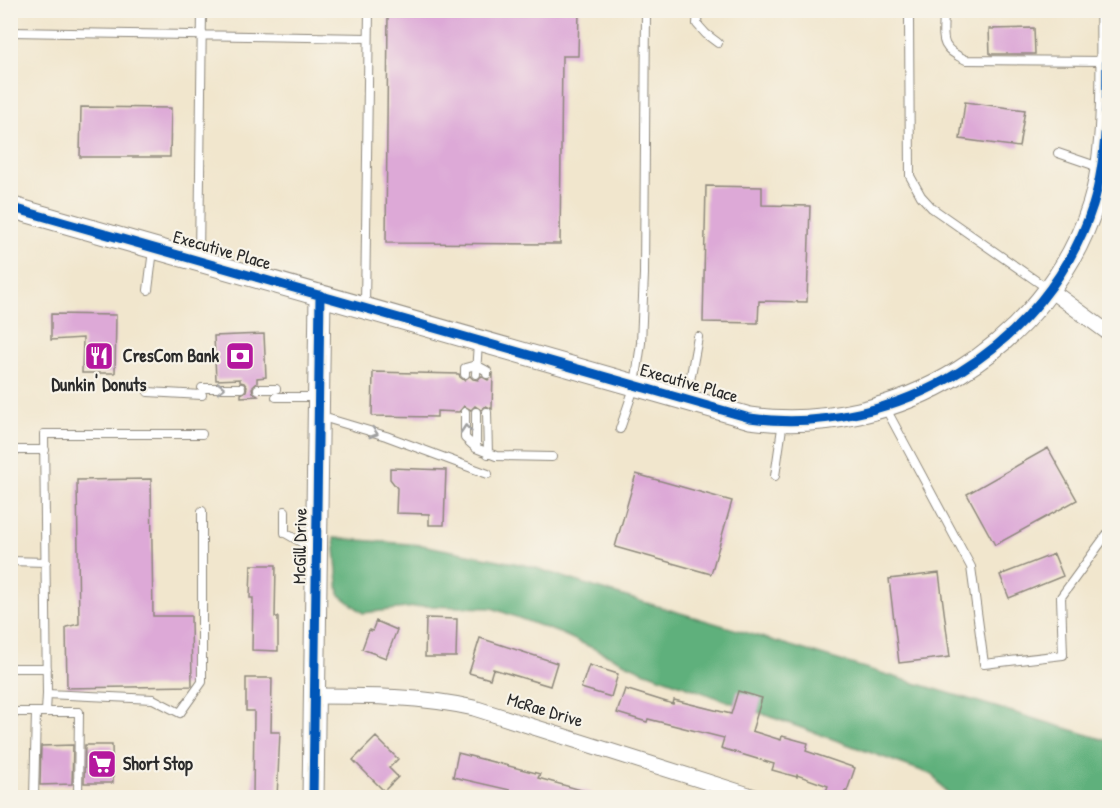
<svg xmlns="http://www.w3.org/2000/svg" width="1120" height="808" font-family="'Patrick Hand',sans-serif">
  <rect width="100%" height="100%" fill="#f7f3e8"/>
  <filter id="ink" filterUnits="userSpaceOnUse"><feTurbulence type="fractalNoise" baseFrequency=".0167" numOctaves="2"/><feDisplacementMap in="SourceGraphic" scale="12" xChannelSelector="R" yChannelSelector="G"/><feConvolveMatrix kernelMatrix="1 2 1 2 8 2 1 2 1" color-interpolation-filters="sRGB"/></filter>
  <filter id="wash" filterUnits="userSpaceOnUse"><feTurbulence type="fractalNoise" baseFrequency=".008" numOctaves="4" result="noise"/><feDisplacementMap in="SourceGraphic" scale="24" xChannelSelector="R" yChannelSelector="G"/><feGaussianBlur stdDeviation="1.35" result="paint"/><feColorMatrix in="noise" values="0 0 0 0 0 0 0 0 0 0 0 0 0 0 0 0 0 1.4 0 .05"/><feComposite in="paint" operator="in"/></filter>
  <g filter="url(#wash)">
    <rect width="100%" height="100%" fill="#f1e6cd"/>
    <!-- forest -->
    <path fill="#5eb07c" stroke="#446e54" stroke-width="1.5" d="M334,538L422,545L530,566L600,589L1109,741V797H950L933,775L643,671L562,634L492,608L424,606L363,613L339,594Z"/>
    <g id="blocks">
      <!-- building -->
      <path fill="#dda9d7" d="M388,10H579L578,56H562L560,244L386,243Z
        M1034,28L1035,54H990L989,29Z
        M965,102L1025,110L1019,147L960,139Z
        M81,107L171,108L170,157H80Z
        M706,186L762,187V205L810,206L807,302L759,301L758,323L703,322Z
        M51,314L116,315L115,373H82L83,338L51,340Z
        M264,334L266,377L257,378V383L252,388L253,392L258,396L241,397V394L246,391L247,387L244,383L240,382V379L216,380L214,336Z
        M373,372L459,374L460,377L464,380L470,376L473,379L478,380L481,376L488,380L493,374L492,409L486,406L481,410L475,406L471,410L464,406L459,412L437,411V417L372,416Z
        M1048,448L1077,500L995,545L967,494Z
        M390,468L446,470L444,525H429V514L396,513L397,488L390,479Z
        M636,474L732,501L711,574L615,547Z
        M151,479L153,616H191L192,686L67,688L66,627L79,624L77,480Z
        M1054,554L1063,576L1009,598L1000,575Z
        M251,565H276L275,617H278V651L252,650L253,598H250Z
        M939,573L950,657L899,663L889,579Z
        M426,618L457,619L456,657H425Z
        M376,621L397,630L386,658L362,649L369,630L372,631Z
        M480,638L557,663L550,686L493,669L490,679L469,673Z
        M589,665L618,674L611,697L581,688Z
        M246,678H272L271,732H280L277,798H253L254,711H246Z
        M625,689L673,704L674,700L731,714L738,691L762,698L752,731L781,740L782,736L808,743L806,751L855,768L847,791H845L843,798L825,794L828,786L797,775V777L772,770L774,764L721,748L724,738L648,719L647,722L617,713Z
        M376,737L398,759L389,768L398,777L384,791L353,760Z
        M73,745L72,784L40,785L41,746Z
        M85,745H112L113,783H84Z
        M458,753L540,774L538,778L592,793V798H508L510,790L453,777Z"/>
    </g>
  </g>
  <g filter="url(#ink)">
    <use href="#blocks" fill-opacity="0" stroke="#8e887c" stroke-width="1.5"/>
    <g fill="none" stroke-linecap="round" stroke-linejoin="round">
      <!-- lane casing -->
      <g stroke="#8e887c" stroke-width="10">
        <path id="lane" d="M698,10L697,24L706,34L718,43
          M944,10C944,38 937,47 966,60L1107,61
          M909,18L910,176L921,196L932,208L1048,289
          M10,32L368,38
          M1058,153L1099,167
          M199,258L202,10
          M148,290L153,250
          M365,307L369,10
          M465,374V368L476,365L487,371V374
          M476,374L478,342
          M202,388H241
          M258,389H276
          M148,392L202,395
          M276,397H317
          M687,397L698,337
          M885,407L971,567L984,664L1063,655L1061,597L1110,530
          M465,412V438L476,448L496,456L552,457
          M476,412V448
          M487,412L488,454
          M319,416L386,436L488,474
          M620,429L635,385L641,343L644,274L646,10
          M10,450H45
          M775,476L783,421
          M202,511V682L180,713L153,699L47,694L44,434H202
          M285,511V533L315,550
          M10,561L46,562
          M10,668H47
          M10,712H79L78,798
          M46,712L47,694
          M34,798L36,712"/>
      </g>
      <!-- street casing -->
      <g stroke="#8e887c" stroke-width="17">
        <path id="street" d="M1050,290L1110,334
          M314,696C369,696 421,696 474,708L758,798"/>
      </g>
      <!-- secondary casing -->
      <g stroke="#8e887c" stroke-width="23">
        <path id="secondary" d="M10,207L750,418C896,438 1048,346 1093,205C1111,147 1106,71 1107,10
          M313,798L320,295"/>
      </g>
      <!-- lane -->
      <use href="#lane" stroke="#fff" stroke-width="8"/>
      <!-- street -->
      <use href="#street" stroke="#fff" stroke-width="15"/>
      <!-- secondary -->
      <use href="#secondary" stroke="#fff" stroke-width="21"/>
      <!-- cycleway casing -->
      <g stroke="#f7f3e8" stroke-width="13">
        <path id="cycleway" d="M10,207L750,418C896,438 1048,346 1093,205C1111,147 1106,71 1107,10
          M313,798L320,295"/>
      </g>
      <!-- cycleway -->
      <use href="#cycleway" stroke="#0057b8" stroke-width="9"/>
    </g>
    <!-- one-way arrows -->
    <defs><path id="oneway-chevron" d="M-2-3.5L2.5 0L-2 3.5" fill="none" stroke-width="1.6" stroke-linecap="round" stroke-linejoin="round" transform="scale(1.5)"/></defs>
    <g stroke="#a0a0a0">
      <use href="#oneway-chevron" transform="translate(221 388) rotate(1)"/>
      <use href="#oneway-chevron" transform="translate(466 429) rotate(-95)"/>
      <use href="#oneway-chevron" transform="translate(374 433) rotate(17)"/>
    </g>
  </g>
  <!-- icons -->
  <defs>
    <g id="restaurant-square" transform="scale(1.5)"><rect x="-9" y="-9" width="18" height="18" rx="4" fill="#b5179e" stroke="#f7f3e8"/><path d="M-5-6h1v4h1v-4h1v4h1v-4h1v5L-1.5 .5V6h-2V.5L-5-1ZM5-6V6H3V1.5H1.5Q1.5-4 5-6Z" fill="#fff"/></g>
    <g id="bank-square" transform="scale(1.5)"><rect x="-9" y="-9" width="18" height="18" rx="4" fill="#b5179e" stroke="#f7f3e8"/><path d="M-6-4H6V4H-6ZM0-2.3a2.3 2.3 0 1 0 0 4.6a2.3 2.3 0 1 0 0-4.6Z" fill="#fff"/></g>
    <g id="supermarket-square" transform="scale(1.5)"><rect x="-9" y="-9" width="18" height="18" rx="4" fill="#b5179e" stroke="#f7f3e8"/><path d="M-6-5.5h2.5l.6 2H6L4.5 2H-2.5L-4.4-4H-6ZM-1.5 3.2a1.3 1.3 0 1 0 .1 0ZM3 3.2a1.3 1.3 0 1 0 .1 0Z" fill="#fff"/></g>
  </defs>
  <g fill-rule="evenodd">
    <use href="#restaurant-square" x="99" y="356"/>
    <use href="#bank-square" x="240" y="356"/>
    <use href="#supermarket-square" x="102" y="764"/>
  </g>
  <g text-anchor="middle" stroke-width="4.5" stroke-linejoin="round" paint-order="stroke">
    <!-- street labels -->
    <g font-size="18" fill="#2b2b2b" stroke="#f7f3e8">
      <text transform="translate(222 250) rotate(16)" y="6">Executive Place</text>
      <text transform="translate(689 383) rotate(16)" y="6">Executive Place</text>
      <text transform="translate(300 546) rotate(-89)" y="6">McGill Drive</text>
      <text transform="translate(545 710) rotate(17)" y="6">McRae Drive</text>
    </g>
    <!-- poi labels -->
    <g font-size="18" font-weight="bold" fill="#2b2b2b" stroke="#f7f3e8" text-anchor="end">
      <text x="219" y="362">CresCom Bank</text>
      <text x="99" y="391" text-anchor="middle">Dunkin' Donuts</text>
      <text x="123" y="770" text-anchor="start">Short Stop</text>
    </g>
  </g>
  <!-- margin -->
  <rect width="1120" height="808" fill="none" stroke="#f7f3e8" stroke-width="36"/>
</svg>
